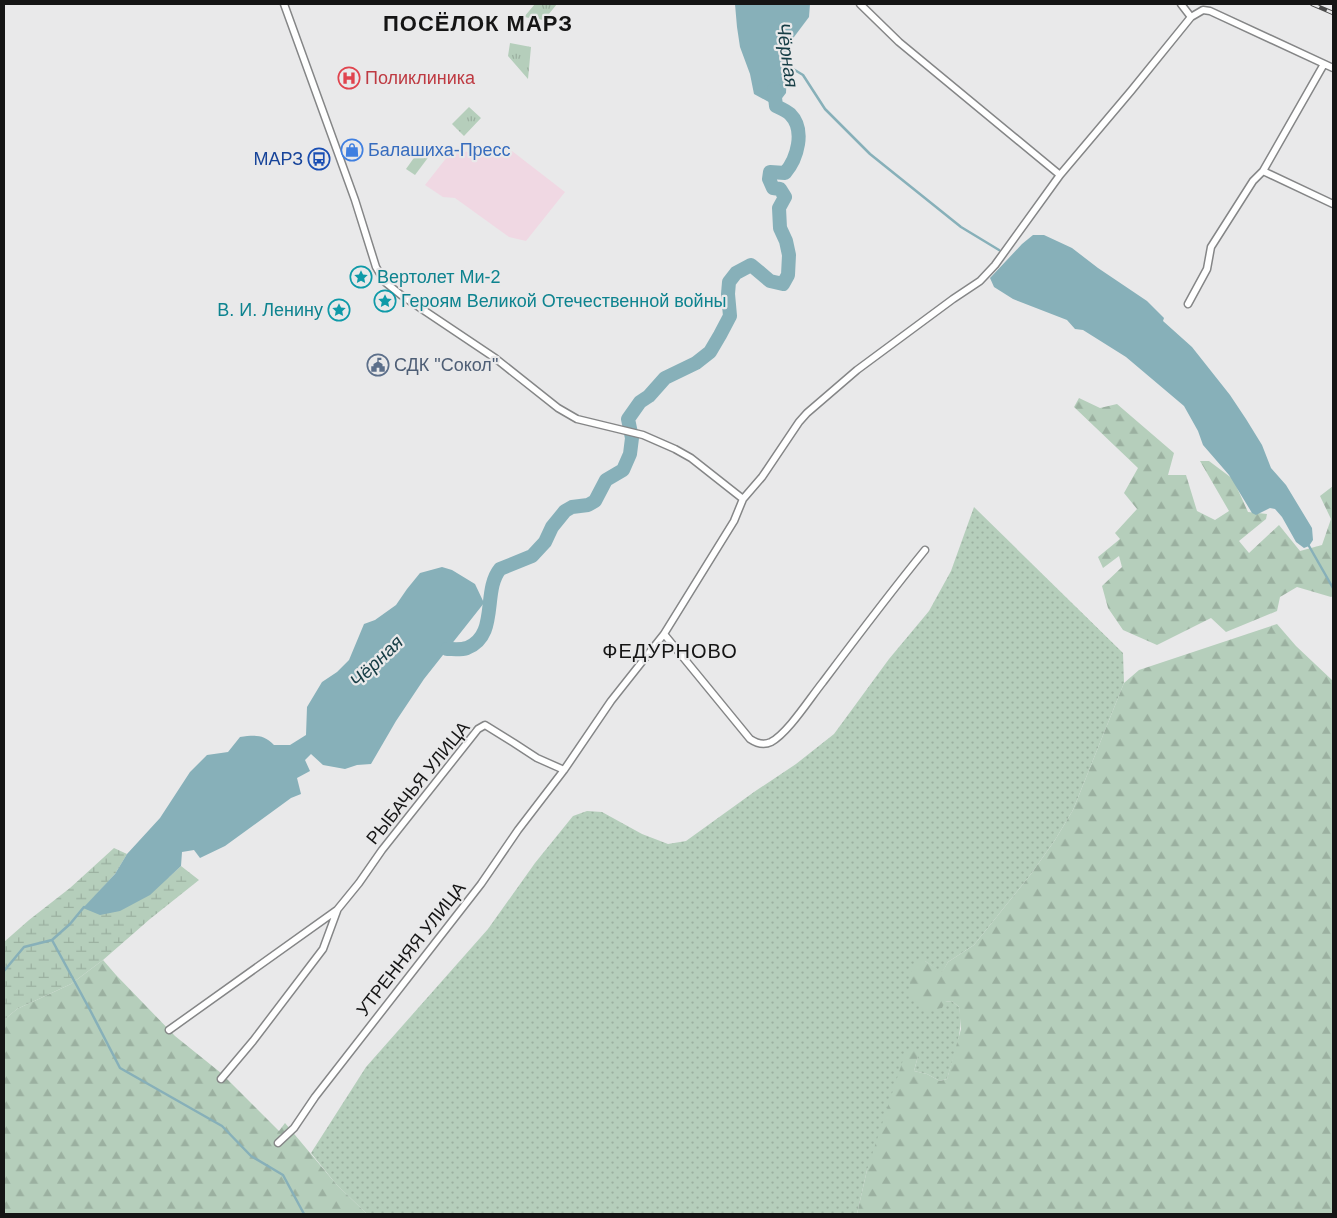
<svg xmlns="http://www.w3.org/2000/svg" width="1337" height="1218" font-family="Arial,sans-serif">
  <defs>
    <pattern id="grass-dots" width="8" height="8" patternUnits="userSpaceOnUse" patternTransform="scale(1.25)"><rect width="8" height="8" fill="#b5cebb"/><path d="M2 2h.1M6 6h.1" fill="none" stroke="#9bb0a0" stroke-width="1.8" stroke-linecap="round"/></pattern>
    <pattern id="forest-firs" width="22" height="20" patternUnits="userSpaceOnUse" patternTransform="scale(1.25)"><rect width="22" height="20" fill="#b5cebb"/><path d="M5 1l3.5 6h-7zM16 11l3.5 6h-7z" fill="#9bb0a0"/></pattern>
    <pattern id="wetland-marsh" width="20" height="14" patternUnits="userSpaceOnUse" patternTransform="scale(1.25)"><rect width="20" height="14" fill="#b5cebb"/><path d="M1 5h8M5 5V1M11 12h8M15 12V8" fill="none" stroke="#9bb0a0"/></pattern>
    <pattern id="park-tufts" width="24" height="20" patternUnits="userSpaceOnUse" patternTransform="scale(1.25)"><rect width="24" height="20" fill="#b5cebb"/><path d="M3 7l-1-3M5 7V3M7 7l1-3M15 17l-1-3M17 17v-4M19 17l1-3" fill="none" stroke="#9bb0a0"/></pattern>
  </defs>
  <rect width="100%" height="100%" fill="#e9e9ea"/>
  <!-- education -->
  <path fill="#f0d8e3" d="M512,151L565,192L526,241L509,237L455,198L443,197L425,185L451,152Z"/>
  <!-- grass -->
  <path fill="url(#grass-dots)" d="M974,507L1123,653L1124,683L1073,810L1055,840L1031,874L974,945L948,962L942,973L925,961L945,1002L952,1001L959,1007C964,1032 954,1055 947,1079L940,1081L927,1074L914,1071L918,1056L867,1170L857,1214H367L336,1184L311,1153L366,1067L488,929L535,863L573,816L587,811L602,812L642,834L668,844L686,841L754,792L796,764L834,734L889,659L929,611L951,571Z"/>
  <!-- forest -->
  <path fill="url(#forest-firs)" d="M1079,398L1100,408L1117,404L1174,453L1168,475H1186L1197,511L1215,520L1229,511L1200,461H1209L1233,479L1248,512L1267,514L1266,519L1239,541L1249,553L1279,525L1300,551L1322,545L1331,519L1320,496L1333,486V596L1331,597L1297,587L1280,597L1277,611L1226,632L1211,618L1157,645L1123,630L1108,608L1102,586L1122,567L1119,556L1103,568L1098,557L1120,539L1115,533L1137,509L1124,493L1138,468L1074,407Z
    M1277,624L1296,646L1333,681V1214H857L867,1170L903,1060L910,1049L917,1051L918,1056L914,1071L927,1074L940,1081L947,1079L961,1029L959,1007L952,1001L945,1002L942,1008L927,1011L917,1003L911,994L909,976L917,961H925L942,972L948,962L974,945L1031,874L1055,840L1073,810L1124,683L1139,670Z
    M103,960L116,975L175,1036L221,1073L279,1131L285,1123L336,1184L367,1214H4V1020L17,1009L71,984Z"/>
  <!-- wetland -->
  <path fill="url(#wetland-marsh)" d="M114,848L127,854L115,874L84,908L169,877L181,866L199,880L150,919L103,960L71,984L17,1009L4,1020V942L29,920L70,888Z"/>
  <!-- park -->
  <path fill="url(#park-tufts)" d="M535,4H557L544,20L524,17Z
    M510,43L531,47L528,79L508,56Z
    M469,107L481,118L464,136L452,124Z"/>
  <!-- pitch -->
  <path fill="#b5cebb" d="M421,148L430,155L415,175L406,169Z"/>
  <!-- water -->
  <path fill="#87b0b9" d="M735,4H810L809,17L791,41L787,71L786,93L776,106L754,94L750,74L740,47L737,27Z
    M1033,235H1044L1072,248L1098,268L1147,301L1164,318L1163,321L1192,347L1230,395L1246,419L1262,445L1271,468L1286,485L1312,528L1313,540L1309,546L1304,548L1296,542L1282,517L1275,509L1270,508L1256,515L1252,513L1229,475L1203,445L1198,431L1184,406L1126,357L1083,330L1075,329L1067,320L1013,299L994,287L990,278L1022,244Z
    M442,567L452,570L475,584L484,603L424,679L396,721L371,764L357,765L345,769L323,765L311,754L305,760L310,771L297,778L301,794L291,798L225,846L200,858L194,850L182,852L181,866L150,895L120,911L100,915L83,908L115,874L127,854L160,818L190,772L207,755L228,752L240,737C255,735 263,734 274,745H290L306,735L307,707L322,682L337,672L349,660L364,624L375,620L396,605L407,589L420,573Z"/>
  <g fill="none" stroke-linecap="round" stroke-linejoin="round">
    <!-- stream -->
    <path stroke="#87b0b9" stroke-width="2.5" d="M785,64L803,75L825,109L870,154L961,227L999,250
      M1309,546L1333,588
      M52,940L90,1010L120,1068L222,1126L251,1156L283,1175L304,1214
      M4,971L24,947L52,940L70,924L84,907"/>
    <!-- river -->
    <path stroke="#87b0b9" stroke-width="14" d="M447,649C453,649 461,650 467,648C499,636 482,591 500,569L532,556L545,542L552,527L565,511L572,507L588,505L595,501L606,480L623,470L630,454L632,438L628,419L640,402L649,396L665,378L696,363L710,352L720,335L730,316L728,294L729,282L736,273L751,265L770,281L783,284L788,275L789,255L786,241L780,228L779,208L785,197L780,189L773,188L769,179L770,172L785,173C797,159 806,130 790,114C787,111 780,108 776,106L774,89"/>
    <!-- street casing -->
    <g stroke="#858687" stroke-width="9">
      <path id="street" d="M284,4L355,200L376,267L385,282L401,295L495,358L558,408L577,419L643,435L675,449L691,458L743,499
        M860,4L899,42L1060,175
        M1181,4L1191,17
        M1324,64L1263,171L1333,204
        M1188,304L1207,269L1211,247L1253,181L1263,171
        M664,634L750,739C756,743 763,746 771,742C788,733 810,698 823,682C856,638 890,593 925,550
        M169,1030L337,910L359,883L382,850L478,729L485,725L514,743L537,758L564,770
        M221,1079L253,1041L323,949L337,911
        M278,1143L294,1128L315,1097L481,884L518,830L564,770L611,701L664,634L734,521L743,499L762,477L799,422L807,413L857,370L953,299L980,281L995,265L1060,175L1131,91L1191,17L1203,10L1210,11L1333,68"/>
    </g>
    <!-- street -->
    <use href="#street" stroke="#fff" stroke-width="6"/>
    <!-- rail casing -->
    <g stroke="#4b4b4b" stroke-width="4.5">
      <path id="rail" d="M1312,4L1333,13"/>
    </g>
    <!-- rail -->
    <use href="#rail" stroke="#e9e9ea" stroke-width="2.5" stroke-dasharray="8" stroke-linecap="butt"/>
  </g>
  <!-- icons -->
  <defs>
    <g id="hospital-ring" transform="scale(1.125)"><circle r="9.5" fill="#e9e9ea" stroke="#e0444e" stroke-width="1.5"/><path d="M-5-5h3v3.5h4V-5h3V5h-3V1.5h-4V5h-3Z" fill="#e0444e"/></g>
    <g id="shop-ring" transform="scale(1.125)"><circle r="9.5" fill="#e9e9ea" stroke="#3f7fe0" stroke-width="1.5"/><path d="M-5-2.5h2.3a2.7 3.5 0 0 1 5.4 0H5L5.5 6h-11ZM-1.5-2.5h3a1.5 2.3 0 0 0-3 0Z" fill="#3f7fe0"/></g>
    <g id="bus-ring" transform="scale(1.125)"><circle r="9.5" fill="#e9e9ea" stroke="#1a4fb4" stroke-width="1.5"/><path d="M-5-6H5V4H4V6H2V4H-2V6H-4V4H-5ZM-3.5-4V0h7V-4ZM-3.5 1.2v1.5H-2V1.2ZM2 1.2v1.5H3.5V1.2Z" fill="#1a4fb4"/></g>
    <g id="sight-ring" transform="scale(1.125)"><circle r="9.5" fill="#e9e9ea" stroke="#0f9aa8" stroke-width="1.5"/><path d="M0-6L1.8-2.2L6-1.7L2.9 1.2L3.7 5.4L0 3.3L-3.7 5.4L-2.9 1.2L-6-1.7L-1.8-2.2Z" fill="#0f9aa8"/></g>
    <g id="civic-ring" transform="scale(1.125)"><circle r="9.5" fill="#e9e9ea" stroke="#5c6f8a" stroke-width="1.5"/><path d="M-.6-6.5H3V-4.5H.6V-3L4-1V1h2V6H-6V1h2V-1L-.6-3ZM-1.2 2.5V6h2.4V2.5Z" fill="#5c6f8a"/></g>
  </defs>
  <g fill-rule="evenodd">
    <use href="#hospital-ring" x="349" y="78"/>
    <use href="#shop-ring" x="352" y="150"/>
    <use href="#bus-ring" x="319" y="159"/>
    <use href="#sight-ring" x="361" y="277"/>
    <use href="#sight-ring" x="385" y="301"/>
    <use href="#sight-ring" x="339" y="310"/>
    <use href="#civic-ring" x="378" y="365"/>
  </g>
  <g text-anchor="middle" stroke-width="4.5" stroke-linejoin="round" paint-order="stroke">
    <!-- health labels -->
    <g font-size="18" fill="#be3a42" stroke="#e9e9ea" text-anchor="start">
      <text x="365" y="84">Поликлиника</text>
    </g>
    <!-- shop labels -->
    <g font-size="18" fill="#366cbe" stroke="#e9e9ea" text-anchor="start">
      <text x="368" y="156">Балашиха-Пресс</text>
    </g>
    <!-- transit labels -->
    <g font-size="18" fill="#164399" stroke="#e9e9ea" text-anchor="end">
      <text x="303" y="165">МАРЗ</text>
    </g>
    <!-- culture labels -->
    <g font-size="18" fill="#0d838f" stroke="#e9e9ea" text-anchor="start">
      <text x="377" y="283">Вертолет Ми-2</text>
      <text x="401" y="307">Героям Великой Отечественной войны</text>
      <text x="323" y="316" text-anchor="end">В. И. Ленину</text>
    </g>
    <!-- service labels -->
    <g font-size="18" fill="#4e5e75" stroke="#e9e9ea" text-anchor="start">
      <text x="394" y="371">СДК "Сокол"</text>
    </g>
    <!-- street labels -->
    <g font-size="18" fill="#151515" stroke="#e9e9ea">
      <text transform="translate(418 783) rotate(-51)" y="6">РЫБАЧЬЯ УЛИЦА</text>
      <text transform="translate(411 949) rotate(-52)" y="6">УТРЕННЯЯ УЛИЦА</text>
    </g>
    <!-- water labels -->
    <g font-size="19" font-style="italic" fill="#163d45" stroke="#e9e9ea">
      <text transform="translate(788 55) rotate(82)" y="7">Чёрная</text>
      <text transform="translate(376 661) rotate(-44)" y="7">Чёрная</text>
    </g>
    <!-- quarter labels -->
    <g font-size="20" letter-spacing="1" fill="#151515" stroke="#e9e9ea">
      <text x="670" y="658">ФЕДУРНОВО</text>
    </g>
    <!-- district labels -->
    <g font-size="22" font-weight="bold" letter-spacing="1" fill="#151515" stroke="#e9e9ea">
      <text x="478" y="31">ПОСЁЛОК МАРЗ</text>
    </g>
  </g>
  <!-- border -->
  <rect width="1337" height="1218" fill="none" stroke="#151515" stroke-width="10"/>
</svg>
